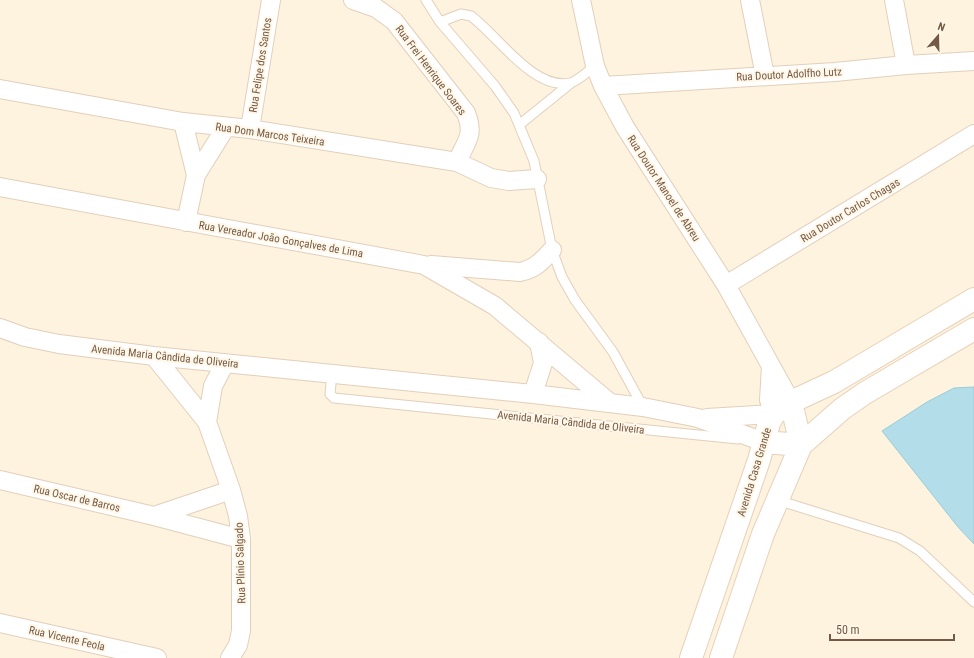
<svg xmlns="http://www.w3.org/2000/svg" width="974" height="658" font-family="'Roboto Condensed',sans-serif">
  <rect width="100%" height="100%" fill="#fef3df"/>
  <!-- water -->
  <path fill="#b3dde8" stroke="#98ccda" d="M974,387V544L958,527L882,431L927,402L954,388Z"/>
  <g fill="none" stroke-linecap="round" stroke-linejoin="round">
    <!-- service casing -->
    <g stroke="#e2cfbb" stroke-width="11">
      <path id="service" d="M426,0L440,22L495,86L514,113L534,161L552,250L562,277L575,300L613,352L643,407
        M440,22L461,14L471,16C497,35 534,91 570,83C578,81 588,71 595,66
        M519,125L571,83
        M332,373L330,394L334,398L738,439
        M777,500L899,538L920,551L974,602"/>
    </g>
    <!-- minor casing -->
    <g stroke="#e2cfbb" stroke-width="20">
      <path id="minor" d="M353,0L376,8L394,21L466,113C475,136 466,141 457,162
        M581,0L595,66L603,86L625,127L726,285L791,402
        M750,0L765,76
        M894,0L906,65
        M603,86L835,72L906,65L974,61
        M0,89L183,122L250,129L457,162L491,178L509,181L537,179
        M183,122L196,175
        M250,129L271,0
        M0,187L424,265L495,306L610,403
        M186,222L196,175L226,127
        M431,265L520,272C535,269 542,261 552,250
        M726,285L974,134
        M0,328L25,337L59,344L154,356L533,394L643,407L698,418L764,442
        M154,356L207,422L231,490L238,516L241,539V631L238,645L230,658
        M533,394L543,363L539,342
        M707,418L774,414L769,400L771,366
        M207,422L213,386L225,363
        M0,480L154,516L241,539
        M154,516L231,490
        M0,623L157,658"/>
    </g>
    <!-- secondary casing -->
    <g stroke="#e7d1b8" stroke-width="24">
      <path id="secondary" d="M764,442L801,445L791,402
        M691,658L759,460L769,423L774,414L791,402L834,382L974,299
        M721,658L763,534L801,445L842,409L865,393L974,329"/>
    </g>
    <!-- service -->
    <use href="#service" stroke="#fff" stroke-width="9"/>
    <!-- minor -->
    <use href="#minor" stroke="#fff" stroke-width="18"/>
    <!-- secondary -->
    <use href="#secondary" stroke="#fff" stroke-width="22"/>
  </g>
  <g text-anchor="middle" stroke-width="4" stroke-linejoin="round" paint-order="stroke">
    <!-- street labels -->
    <g font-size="11" fill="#755945" stroke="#fff7e7">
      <text transform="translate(260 65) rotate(-81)" y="4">Rua Felipe dos Santos</text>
      <text transform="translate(431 70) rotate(53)" y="4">Rua Frei Henrique Soares</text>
      <text transform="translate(789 74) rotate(-3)" y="4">Rua Doutor Adolfho Lutz</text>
      <text transform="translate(270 134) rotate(8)" y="4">Rua Dom Marcos Teixeira</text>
      <text transform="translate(664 188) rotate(57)" y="4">Rua Doutor Manoel de Abreu</text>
      <text transform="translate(850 210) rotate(-31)" y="4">Rua Doutor Carlos Chagas</text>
      <text transform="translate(281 239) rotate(10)" y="4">Rua Vereador João Gonçalves de Lima</text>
      <text transform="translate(165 356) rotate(6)" y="4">Avenida Maria Cândida de Oliveira</text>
      <text transform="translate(571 422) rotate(6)" y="4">Avenida Maria Cândida de Oliveira</text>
      <text transform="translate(754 472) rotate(-73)" y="4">Avenida Casa Grande</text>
      <text transform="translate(77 498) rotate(13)" y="4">Rua Oscar de Barros</text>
      <text transform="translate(240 563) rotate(-92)" y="4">Rua Plínio Salgado</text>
      <text transform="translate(67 638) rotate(13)" y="4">Rua Vicente Feola</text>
    </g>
  </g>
  <!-- north arrow -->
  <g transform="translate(938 36) rotate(20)" stroke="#fff7e7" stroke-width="3" paint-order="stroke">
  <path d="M0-3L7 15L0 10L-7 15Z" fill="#755945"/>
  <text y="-6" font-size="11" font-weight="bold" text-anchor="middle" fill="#755945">N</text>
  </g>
  <!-- scale -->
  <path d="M830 634v6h124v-6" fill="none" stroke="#755945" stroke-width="2"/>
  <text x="836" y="634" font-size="12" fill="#755945" stroke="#fff7e7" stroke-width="3" paint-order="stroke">50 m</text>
</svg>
